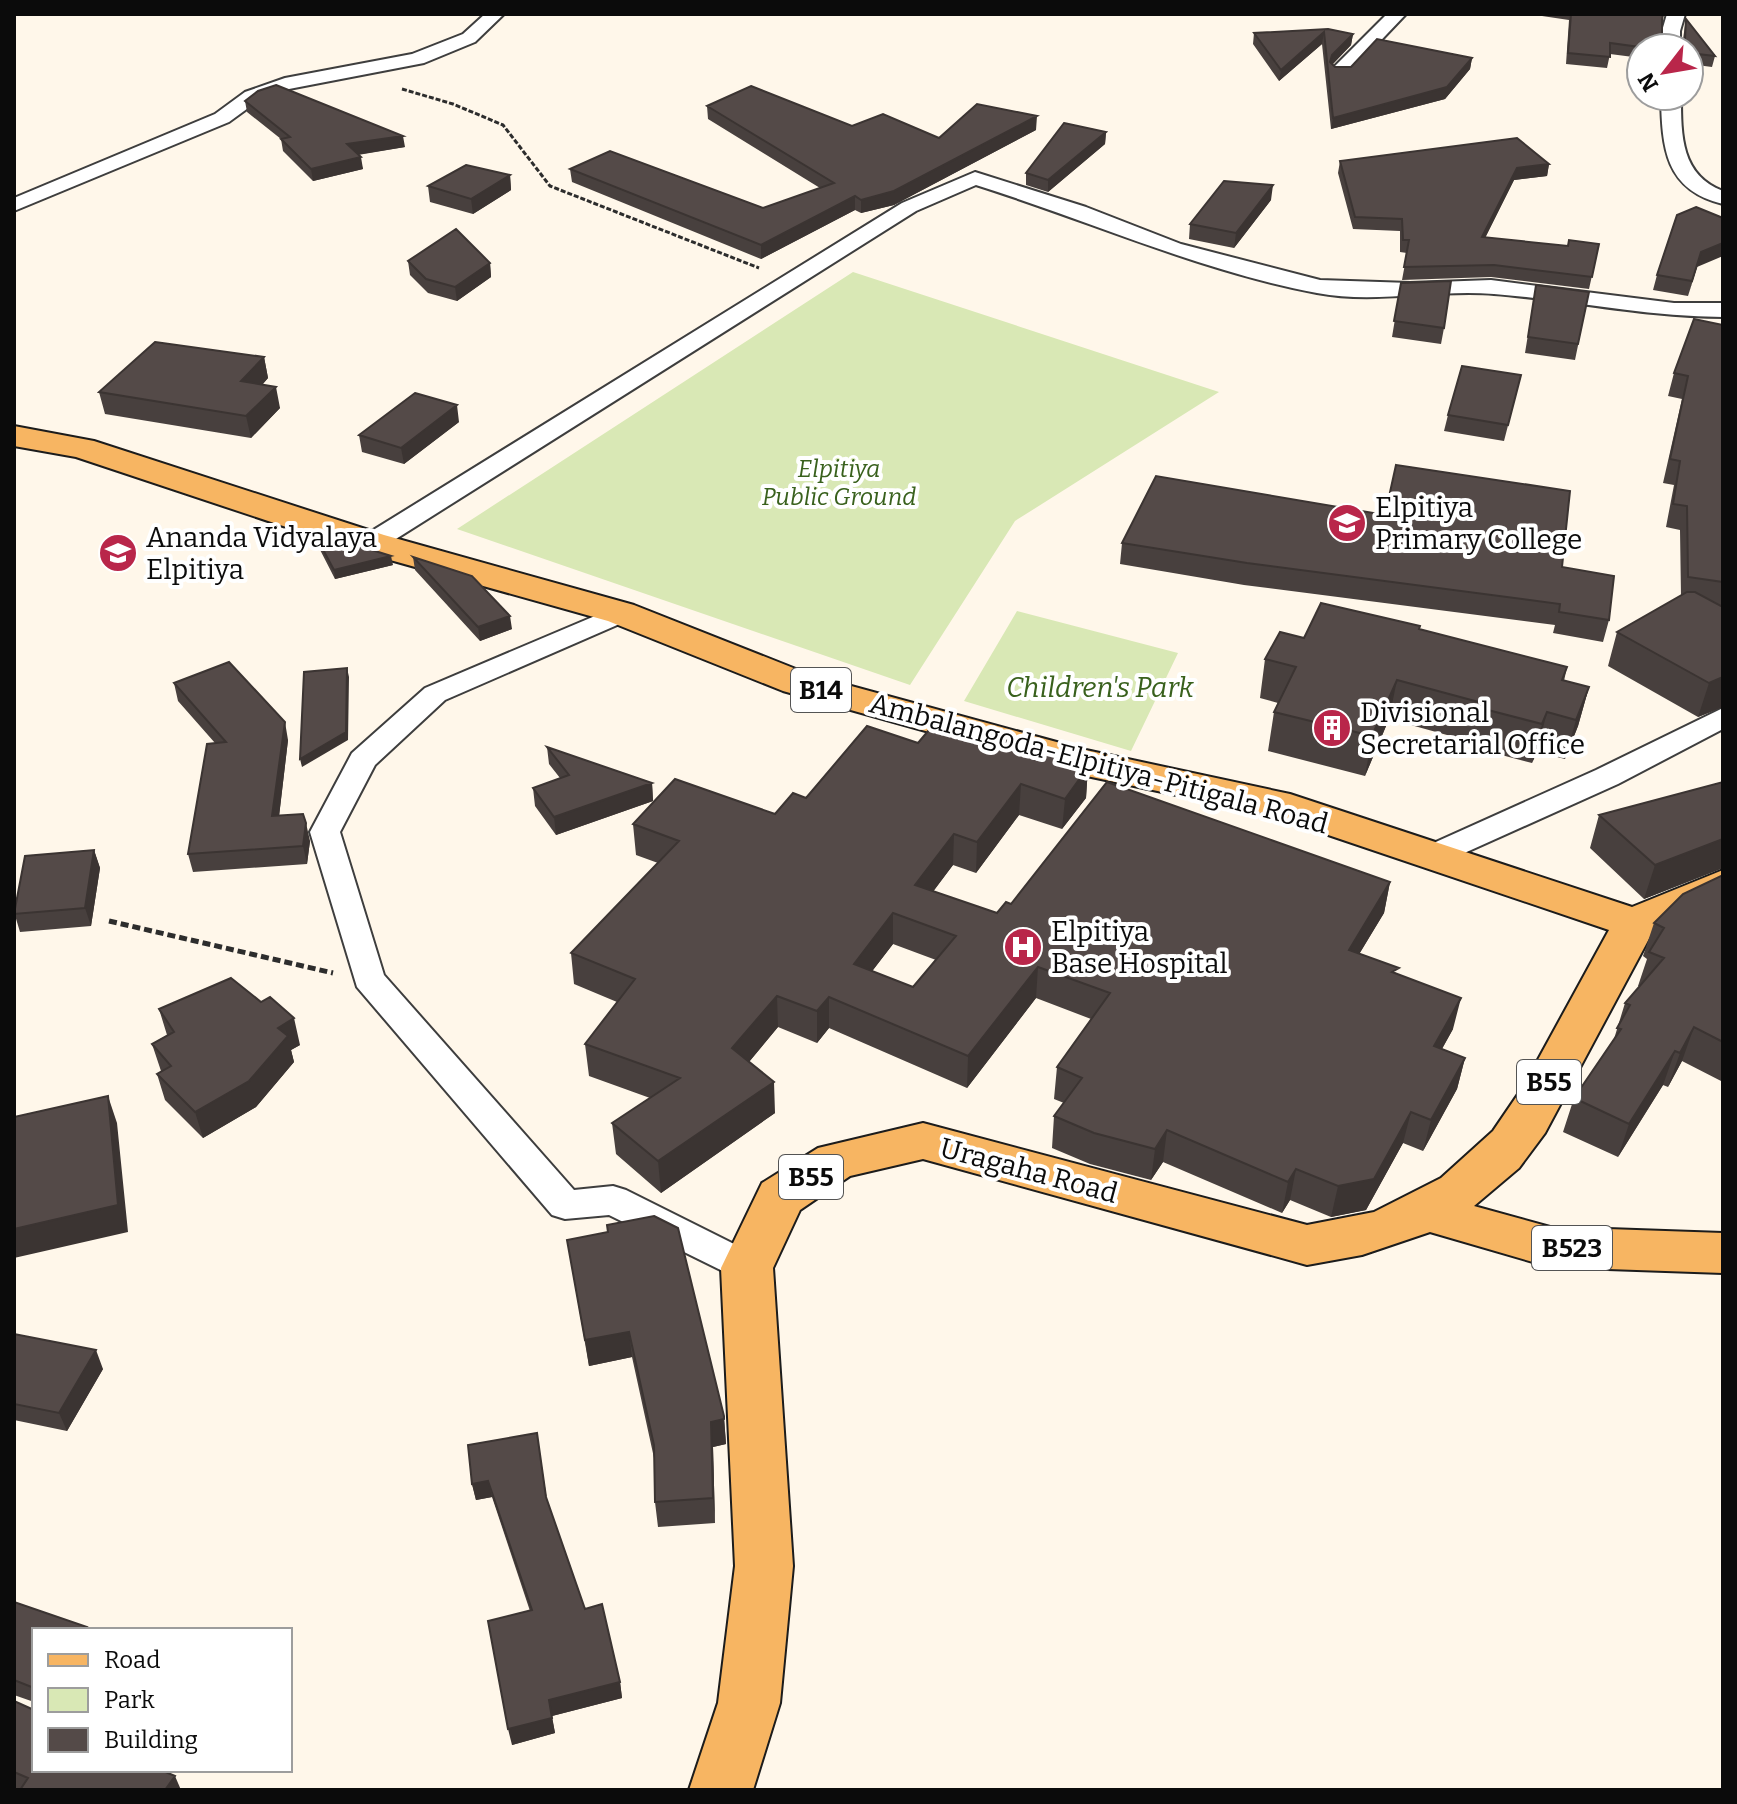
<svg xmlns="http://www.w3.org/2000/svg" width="1737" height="1804" font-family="Bitter,serif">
  <rect width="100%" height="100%" fill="#fff7ea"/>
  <!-- green -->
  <path fill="#d9e8b5" d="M853,272L1219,392L1015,521L910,685L457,529Z
    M1017,611L1178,653L1131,751L964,701Z"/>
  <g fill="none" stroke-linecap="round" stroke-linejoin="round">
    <!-- street casing -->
    <g stroke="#3e3e3e" stroke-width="4">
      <path id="street" d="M485,14H504L475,42L424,63L289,89L259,100L229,122L14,211V198L215,114L245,92L285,78L412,54L463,34Z
        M1387,14H1406L1347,76H1333L1331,72L1333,68Z
        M1667,14H1685L1680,31V48H1662V31Z
        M1661,96H1681C1681,136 1681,175 1723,191V204C1665,190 1662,148 1661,96Z
        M975,172L1086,207L1181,244L1320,280L1410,283L1491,280L1674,303H1723V317C1646,317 1571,300 1494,294C1436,289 1375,304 1317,293C1200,271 1090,221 976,185L916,211L380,549H362L358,543L362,537L902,203Z
        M621,605L631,607L635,613L631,619L445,700L375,765L340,832L384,975L574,1190L613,1186L626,1190L760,1257L766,1268L760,1279L747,1283L609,1215L565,1219L552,1215L357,987L310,832L352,753L425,688Z
        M1723,708V729L1618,784L1440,864L1429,867L1418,864L1413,857L1418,850L1596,770Z"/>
    </g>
    <!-- primary casing -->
    <g stroke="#1c1c1c" stroke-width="4">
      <path id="primary" d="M14,426L94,441L384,535L634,605L811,675L1086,750L1290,794L1632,907L1723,870V901L1652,933L1545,1133L1519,1168L1474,1206L1550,1227L1723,1233V1273L1550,1267L1430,1232L1362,1255L1307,1265L923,1159L850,1176L800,1210L773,1268L793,1566L780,1703L753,1790H689L718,1703L735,1566L721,1268L762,1183L818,1148L923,1123L1307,1225L1374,1212L1441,1178L1493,1131L1523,1087L1609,930L1266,814L1082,775L783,691L608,621L358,551L76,457L14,446Z"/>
    </g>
    <!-- path-far1 -->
    <path stroke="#2d2d2d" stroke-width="3" stroke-dasharray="5 2" stroke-linecap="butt" d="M402,89L453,104L503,125L550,186L759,268"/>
    <!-- path -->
    <path stroke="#2d2d2d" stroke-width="5" stroke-dasharray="8 4" stroke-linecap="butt" d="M109,921L333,973"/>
    <!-- street -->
    <use href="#street" fill="#fff" fill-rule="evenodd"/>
    <!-- primary -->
    <use href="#primary" fill="#f7b562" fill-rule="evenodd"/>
  </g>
  <!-- wall -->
  <path fill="#48403e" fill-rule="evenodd" d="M1542,14H1664L1662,21V39H1683L1686,19L1715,56L1712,67L1689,64V48H1641V58L1610,54L1607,68L1566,64L1569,20L1542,16Z
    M1254,33L1353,34L1351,45L1332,65L1335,67L1472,58L1470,69L1445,99L1331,129L1322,44L1279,81L1253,44Z
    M245,101L405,147L358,155L363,169L313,181L283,151L281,139L247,112Z
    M707,106L939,138L1036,130L894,205L861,213L855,210L761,259L572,182L570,169L763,208L820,188L708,119Z
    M1106,132L1105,144L1048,192L1026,185V173Z
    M1340,161L1549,164L1547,176L1514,180L1485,238L1568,246L1599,244L1589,289L1491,277L1402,280L1407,253L1400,252V231L1353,229L1338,173Z
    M510,175L511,190L473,214L430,202L428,186Z
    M1271,200L1234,248L1189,239L1190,224Z
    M408,261L490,263L491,277L457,301L428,293L410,275Z
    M1697,267L1688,296L1653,290L1657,275Z
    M1401,283L1444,328L1441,344L1392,337Z
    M1536,285L1589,292L1575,360L1525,353Z
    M1723,325V707L1698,717L1608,666L1617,632L1681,596L1680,530L1666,527L1674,485L1663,483L1682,399L1668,396L1674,373Z
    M264,357L268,378L263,384L280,408L251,438L105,414L99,392Z
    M1521,375L1504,441L1444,431L1448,415Z
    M459,422L404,464L362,452L359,435Z
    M313,531L393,565L335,579L315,540Z
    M1122,543L1562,567L1609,620L1603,642L1553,633L1555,625L1244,585L1120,564Z
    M413,557L512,629L480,641L415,570Z
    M1419,629L1567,667L1564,681L1589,687L1578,726L1565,759L1537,752L1532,763L1475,748L1476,743L1389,719L1365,776L1268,751L1274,712L1278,703L1260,698L1265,659L1304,638Z
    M174,683L288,740L279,816L310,841L307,864L193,872L188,854L215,743L178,701Z
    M918,743L1088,767L1086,798L1062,829L1019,815L976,873L953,865L933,891L997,913L1011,904L1390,882L1384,913L1359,954L1398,974L1453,1029L1442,1049L1465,1058L1457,1089L1423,1151L1403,1143L1366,1210L1331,1217L1290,1200L1282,1213L1163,1162L1151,1180L1090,1164L1052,1148L1054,1116L1064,1103L1054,1099L1057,1067L1091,1019L1036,998L967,1088L829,1028L817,1043L778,1027L749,1062L775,1113L661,1193L616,1154L612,1123L650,1098L589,1076L585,1044L617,1002L574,984L571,953L658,863L636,855L633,824L775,814ZM893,944L936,960L913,987L872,971Z
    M547,747L652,783L653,801L556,835L535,806L533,788L560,778L549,764Z
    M1723,782V868L1644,899L1590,848L1599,815Z
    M94,850L100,868L91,926L20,932L14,912Z
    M1723,875V1082L1682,1061L1668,1087L1663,1085L1618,1157L1563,1132L1574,1098L1614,1039L1625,1003L1640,986H1638L1647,959L1643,956L1654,923Z
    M159,1009L300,1045L291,1050L294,1062L256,1107L203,1138L165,1100L157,1074L161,1071L152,1044L167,1035Z
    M567,1240L724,1416L726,1444L713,1447L715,1523L658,1527L655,1502L654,1458L632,1357L589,1366Z
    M14,1334L103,1369L67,1431L14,1420Z
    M537,1433L547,1500L585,1609L620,1682L622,1698L552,1716L555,1733L512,1745L530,1611L492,1497L476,1500L472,1484Z
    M14,1602L87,1627L88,1630H34V1702L14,1695Z
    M14,1701L181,1790H16L14,1789Z"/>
  <!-- shaded-wall -->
  <path fill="#3b3432" d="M1324,32L1322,44L1279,81L1281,70Z
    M1353,34L1351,45L1330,67V62L1332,55Z
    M1472,58L1470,69L1445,99L1331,129L1333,118Z
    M1037,116L1036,130L894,205L861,213V200Z
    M1106,132L1105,144L1048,192V180Z
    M403,136L405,147L349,156L347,144Z
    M361,157L363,169L313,181L311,169Z
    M1549,164L1547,176L1514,180L1479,250L1482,237L1517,168Z
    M510,175L511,190L473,214L471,199Z
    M1273,185L1271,200L1234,248L1236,233Z
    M855,196V210L761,259V245Z
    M1723,243V256L1697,267L1688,296L1701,252Z
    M490,263L491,277L457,301L455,287Z
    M264,357L268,378L246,402L241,381Z
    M276,387L280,408L251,438L246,416Z
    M457,405L459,422L404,464L401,448Z
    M391,556L393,565L335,579L334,570Z
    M510,616L512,629L480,641L478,627Z
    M347,668L349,677L348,740L302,767L300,759Z
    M1723,677V707L1698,717L1709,683Z
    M1397,680L1389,719L1365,776L1372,736Z
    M1589,687L1578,726L1565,759L1576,720Z
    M1547,712L1537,752L1532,763L1542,724Z
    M285,722L288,740L277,834L272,816Z
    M1088,767L1086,798L1062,829L1065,799Z
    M652,783L653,801L556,835L554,817Z
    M1021,784L1019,815L976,873L977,842Z
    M306,823L310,841L307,864L303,846Z
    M954,834L953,865L915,916V885Z
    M1723,839V868L1644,899L1655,865Z
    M94,850L100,868L91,926L85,908Z
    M1390,882L1384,913L1343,981L1349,950Z
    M893,913V944L854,995V964Z
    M1038,967L1036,998L967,1088L968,1056Z
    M777,996L778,1027L734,1080L732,1048Z
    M829,997V1028L817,1043V1011Z
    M1461,998L1453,1029L1426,1077L1434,1046Z
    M294,1018L300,1045L291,1050L294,1062L256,1107L203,1138L195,1112L278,1028Z
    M1694,1027L1682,1061L1668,1087L1680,1053Z
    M1675,1051L1663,1085L1618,1157L1629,1124Z
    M1465,1058L1457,1089L1423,1151L1431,1120Z
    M774,1082L775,1113L661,1193L658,1161Z
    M108,1096L117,1123L128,1232L14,1258V1229Z
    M1411,1112L1403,1143L1366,1210L1331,1217L1338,1186Z
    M1167,1130L1163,1162L1151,1180L1155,1149Z
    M1296,1169L1290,1200L1282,1213L1288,1182Z
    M629,1332L632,1357L589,1366L585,1340Z
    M96,1350L103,1369L67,1431L59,1413Z
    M724,1419L726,1444L713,1447L715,1523L713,1498L711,1422Z
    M488,1481L492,1497L476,1500L472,1484Z
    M620,1682L622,1698L552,1716L549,1700Z
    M552,1718L555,1733L512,1745L508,1729Z
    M175,1776L181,1790H165Z"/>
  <!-- building -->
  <path fill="#544a48" stroke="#3b3432" stroke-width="2" fill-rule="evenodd" d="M1571,14H1663L1662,20V39H1685L1686,19L1715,56L1689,53V48H1647L1610,43V57L1568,53Z
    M1328,29L1353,34L1332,55L1330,62L1335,67H1351L1377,39L1472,58L1447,87L1333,118L1324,32L1281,70L1254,33Z
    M276,85L403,136L347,144L361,157L311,169L281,139L290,137L245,101L258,91Z
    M751,86L852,126L883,114L939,138L977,104L1037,116L894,191L861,200L855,196L761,245L570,169L610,151L763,208L834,183L707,106Z
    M1064,123L1106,132L1048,180L1026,173Z
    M1517,138L1549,164L1517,168L1482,237L1568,246L1569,240L1599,244L1592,277L1494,265L1404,267L1409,240H1403L1402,219L1355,217L1340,161Z
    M466,165L510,175L471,199L428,186Z
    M1224,181L1273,185L1236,233L1190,224Z
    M1696,207L1723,218V243L1701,252L1692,281L1657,275L1677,215Z
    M456,229L490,263L455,287L426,279L408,261Z
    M1451,281L1444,328L1394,321L1401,283Z
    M1536,285L1589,292L1578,344L1528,337Z
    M1694,319L1723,325V582L1688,577L1687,506L1673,504L1680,461L1670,459L1688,376L1674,373Z
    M155,342L264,357L241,381L276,387L246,416L99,392Z
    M1462,366L1521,375L1508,425L1448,415Z
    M415,393L457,405L401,448L359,435Z
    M1396,465L1570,491L1562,567L1614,576L1609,620L1559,612L1560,604L1247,563L1122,543L1156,476L1385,515Z
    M313,531L356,545L391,556L334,570Z
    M413,557L472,576L510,616L478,627Z
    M1687,592H1695L1723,607V677L1709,683L1617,632Z
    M1321,603L1420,626L1419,629L1567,667L1562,680L1589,687L1576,720L1547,712L1542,724L1484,709L1486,704L1397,680L1372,736L1274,712L1296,667L1265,659L1280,632L1304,638Z
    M229,662L285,722L272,816L303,814L306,823L303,846L188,854L207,744L226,742L174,683Z
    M347,668L346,732L300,759L304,672Z
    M939,718L1088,767L1065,799L1021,784L977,842L954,834L915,885L997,913L1006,902L1011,904L1107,782L1390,882L1349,950L1399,968L1392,972L1461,998L1434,1046L1465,1058L1431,1120L1411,1112L1374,1179L1338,1186L1296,1169L1288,1182L1167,1130L1155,1149L1094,1133L1054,1116L1082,1078L1057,1067L1110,993L1038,967L968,1056L829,997L817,1011L777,996L732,1048L774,1082L658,1161L612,1123L680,1078L585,1044L635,979L571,953L679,841L633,824L675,779L775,814L793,793L806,798L867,726L918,743ZM893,913L956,936L913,987L854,964Z
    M547,747L652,783L554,817L533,788L569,775Z
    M1723,782V839L1655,865L1599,815Z
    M94,850L85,908L14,914L25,856Z
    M1723,875V1042L1694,1027L1680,1053L1675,1051L1629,1124L1574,1098L1621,1029L1617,1028L1630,1005L1625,1003L1664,958L1649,952L1664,928L1654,923L1683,894Z
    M231,978L261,1002L270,997L294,1018L278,1028L288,1036L249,1081L195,1112L157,1074L171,1066L152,1044L174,1032L159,1009Z
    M108,1096L118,1205L14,1229V1117Z
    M654,1216L678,1228L724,1416V1419L711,1422L713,1498L655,1502L654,1445L629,1332L585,1340L567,1240L608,1232L607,1225Z
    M14,1334L96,1350L59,1413L14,1404Z
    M537,1433L546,1497L585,1609L602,1604L620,1682L549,1700L552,1718L508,1729L488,1621L532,1610L488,1481L472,1484L468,1445Z
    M14,1602L87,1627L85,1630H34V1688L14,1680Z
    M14,1701L34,1710V1770H161L175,1776L165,1790H20L28,1778L14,1772Z"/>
  <!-- icons -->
  <defs>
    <g id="school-disc" transform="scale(2)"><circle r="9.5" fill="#b9264a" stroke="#fff"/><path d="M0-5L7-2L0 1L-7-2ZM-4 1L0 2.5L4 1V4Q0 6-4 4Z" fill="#fff"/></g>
    <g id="building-disc" transform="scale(2)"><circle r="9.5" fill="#b9264a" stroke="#fff"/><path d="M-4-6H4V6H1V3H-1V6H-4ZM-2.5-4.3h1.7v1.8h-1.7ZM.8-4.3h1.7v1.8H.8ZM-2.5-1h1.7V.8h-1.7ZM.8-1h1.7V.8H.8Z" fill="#fff"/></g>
    <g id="hospital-disc" transform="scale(2)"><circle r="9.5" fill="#b9264a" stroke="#fff"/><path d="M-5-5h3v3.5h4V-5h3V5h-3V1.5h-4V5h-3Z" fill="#fff"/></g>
  </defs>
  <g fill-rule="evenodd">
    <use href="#school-disc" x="1347" y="523"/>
    <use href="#school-disc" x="118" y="553"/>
    <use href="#building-disc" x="1332" y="728"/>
    <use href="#hospital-disc" x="1023" y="947"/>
  </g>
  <g text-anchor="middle" stroke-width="8" stroke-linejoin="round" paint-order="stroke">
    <!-- far-park labels -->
    <g font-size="24" font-style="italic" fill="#39611d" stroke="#fff">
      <text x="839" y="477">Elpitiya<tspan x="839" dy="28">Public Ground</tspan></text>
    </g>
    <!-- shield labels -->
    <g fill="#fff" stroke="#545454" stroke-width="2">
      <rect x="791" y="668" width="60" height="44" rx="6"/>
      <rect x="1517" y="1060" width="64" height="44" rx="6"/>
      <rect x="779" y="1155" width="64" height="44" rx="6"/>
      <rect x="1532" y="1226" width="80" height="44" rx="6"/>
    </g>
    <g font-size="26" font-weight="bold" fill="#0b0b0b">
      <text x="821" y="699">B14</text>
      <text x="1549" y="1091">B55</text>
      <text x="811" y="1186">B55</text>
      <text x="1572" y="1257">B523</text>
    </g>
    <!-- poi labels -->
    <g font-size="28" fill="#0b0b0b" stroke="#fff" text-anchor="start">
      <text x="1375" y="517">Elpitiya<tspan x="1375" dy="32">Primary College</tspan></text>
      <text x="146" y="547">Ananda Vidyalaya<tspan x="146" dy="32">Elpitiya</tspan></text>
      <text x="1360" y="722">Divisional<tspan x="1360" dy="32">Secretarial Office</tspan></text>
      <text x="1051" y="941">Elpitiya<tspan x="1051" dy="32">Base Hospital</tspan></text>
    </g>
    <!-- park labels -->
    <g font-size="28" font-style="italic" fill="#39611d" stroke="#fff">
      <text x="1100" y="697">Children's Park</text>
    </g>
    <!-- street labels -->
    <g font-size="28" fill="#0b0b0b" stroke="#fff">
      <text transform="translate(1099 763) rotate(15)" y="10">Ambalangoda-Elpitiya-Pitigala Road</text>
      <text transform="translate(1029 1170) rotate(15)" y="10">Uragaha Road</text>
    </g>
  </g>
  <!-- border -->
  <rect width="1737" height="1804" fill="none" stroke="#0b0b0b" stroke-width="32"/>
  <!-- legend -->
  <rect x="32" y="1628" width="260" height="144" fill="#ffffff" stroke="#9d9d9d" stroke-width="2"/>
  <rect x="48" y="1654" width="40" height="12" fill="#f7b562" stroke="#9d9d9d" stroke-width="2"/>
  <text x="104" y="1668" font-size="24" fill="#0b0b0b">Road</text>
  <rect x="48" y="1688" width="40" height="24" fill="#d9e8b5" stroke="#9d9d9d" stroke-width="2"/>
  <text x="104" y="1708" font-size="24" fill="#0b0b0b">Park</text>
  <rect x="48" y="1728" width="40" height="24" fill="#544a48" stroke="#9d9d9d" stroke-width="2"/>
  <text x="104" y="1748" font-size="24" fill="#0b0b0b">Building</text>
  <!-- north arrow -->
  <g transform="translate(1665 72) rotate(239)"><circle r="38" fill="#ffffff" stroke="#9d9d9d" stroke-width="2"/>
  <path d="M0-6L14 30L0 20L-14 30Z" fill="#b9264a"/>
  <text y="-12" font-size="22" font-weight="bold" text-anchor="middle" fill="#0b0b0b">N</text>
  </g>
</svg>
